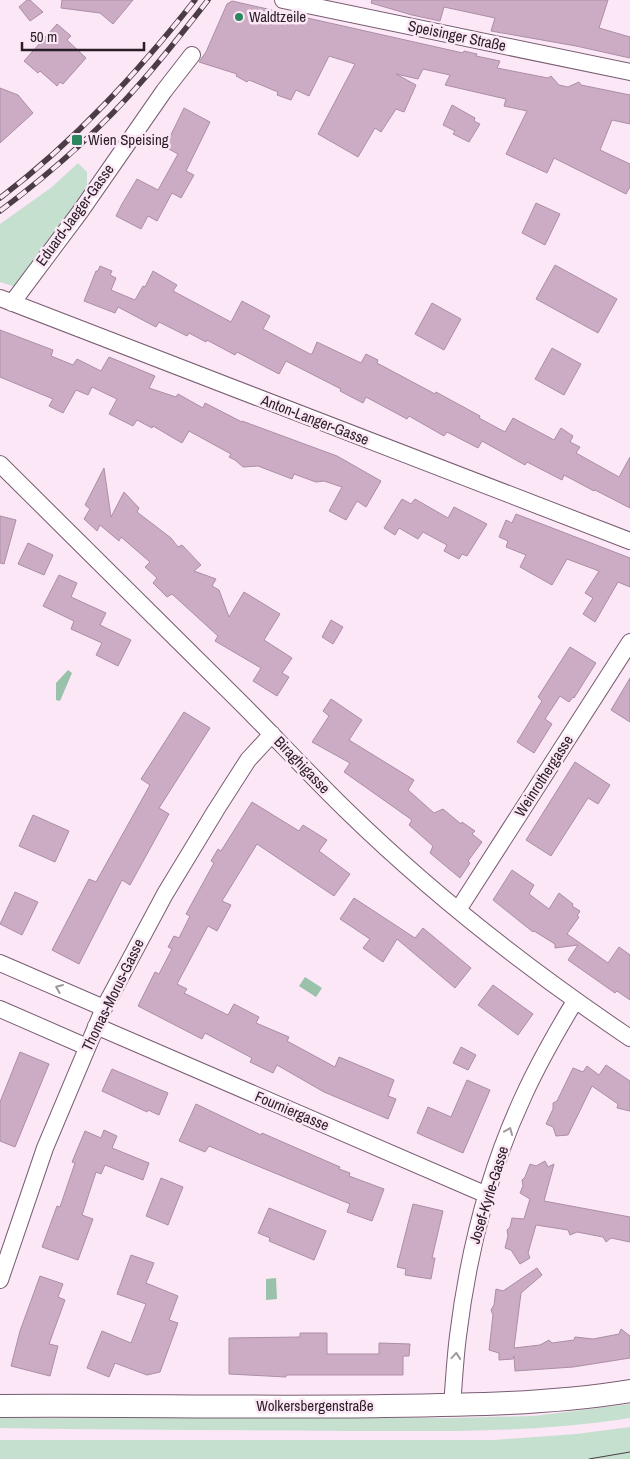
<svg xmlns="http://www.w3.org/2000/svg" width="630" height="1459" font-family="'Archivo Narrow',sans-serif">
  <rect width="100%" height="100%" fill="#fbe7f6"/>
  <!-- green -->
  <path fill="#c6e0d0" d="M78,163L87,172V190L16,287L0,282V224L52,187Z
    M630,1404V1418C536,1433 443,1431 347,1431C232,1430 116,1430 0,1428V1418H451L534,1416Z
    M630,1427V1459H0V1440H494L576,1434Z"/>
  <!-- water -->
  <path fill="#9ac1aa" d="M68,670L72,673L60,701L56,700V683Z
    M305,977L322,988L316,997L299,986Z
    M276,1278L277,1299L266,1300V1279Z"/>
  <!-- building -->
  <path fill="#cbacc4" stroke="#ac8ea5" d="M27,0H30L43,12L30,21L19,7Z
    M62,0H133L113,24L100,13L61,8Z
    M372,0H608L599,28L630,37V58L576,46L491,31L495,18L444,7L440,21L412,15L371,3Z
    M232,1L463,53L464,51L477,54L476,56L500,61L497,68L548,78L551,76L559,85L568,87L579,82L581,85L630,95V124L612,120L600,150L630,164V187L626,194L554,158L547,173L506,154L527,111L504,106L506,99L445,85L450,75L423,69L418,79L396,74L416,85L404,112L396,109L381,132L375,128L358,157L318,134L355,64L329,56L309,96L296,90L291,100L277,95L278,92L249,80L247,82L236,76L237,74L199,62L206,52L227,4Z
    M57,24L71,36L67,40L86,58L63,84L60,82L57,86L40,71L38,73L24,61Z
    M0,88L18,95L33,113L0,143Z
    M452,105L475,118L474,121L480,124L469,142L453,134L455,131L443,125Z
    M184,108L210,122L186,171L194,175L181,198L172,193L157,221L148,216L141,229L116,216L122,204L137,179L158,190L178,154L165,147Z
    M536,203L560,214L545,245L522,233Z
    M555,265L617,299L598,333L536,299Z
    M100,266L112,271L110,275L116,278L111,290L135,300L143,286L145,287L153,271L177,285L173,291L231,322L242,301L270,316L263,329L310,354H312L317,342L361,363L366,354L378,360L377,363L435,394L436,392L480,416L479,418L505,432L513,418L554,440L561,428L573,436L570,442L580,447L576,453L619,477L630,457V508L595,490L594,491L564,475L562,480L527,462L525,465L482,441L478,448L447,432L444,436L409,416L407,419L366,397L363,403L340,391L341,389L286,361L279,374L237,352L235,355L207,340L206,342L189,333L187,336L159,322L156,327L118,307L115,313L84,301L96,271H98Z
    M432,303L461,319L444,350L415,334Z
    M0,330L53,350L51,356L73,365L77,359L101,371L109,357L155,376L149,388L176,397L178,394L203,408L205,403L242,422V421L337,456L381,481L366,507L357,501L346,520L329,511L342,487L324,481L316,482L294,474L292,479L258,466L243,467L235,460L229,457L231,454L189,431L182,443L153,426L152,428L137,420L133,426L109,414L117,399L92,387L88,395L76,390L63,413L49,406L53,399L0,377Z
    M552,348L581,364L564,395L535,379Z
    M104,468L111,517L124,492L139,508L137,512L171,538L178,547L182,545L201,565L194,571L216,579L212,586L219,590L229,617L244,592L280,614L264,640L292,658L282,673L289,677L277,696L253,681L261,668L215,641L218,636L172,594L167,597L153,583L157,578L145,567L150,562L121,537L119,541L100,525L97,531L84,519L90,509L85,505Z
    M402,499L411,504L415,499L448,518L454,507L487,524L467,556L462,554L459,559L444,551L447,545L423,532L418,539L399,528L395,535L384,528Z
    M516,514L630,558V587L618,582L595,622L583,614L593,598L585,593L599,571L567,559L552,585L520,567L526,555L506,547L508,541L499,537L506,520L512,523Z
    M0,516L16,520L4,564L0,563Z
    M28,543L53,555L44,575L18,564Z
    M59,575L77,583L71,597L106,613L100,625L131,640L118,666L96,655L102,643L71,629L74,621L43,606Z
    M331,620L343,627L333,644L322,637Z
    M570,647L596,663L574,698L573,697L569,702L560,696L545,719L552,724L534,753L517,742L542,701L538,697Z
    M630,678V722L611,710Z
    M331,699L362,720L349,740L414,780L408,790L434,813L443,809L461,824L462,822L475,831L472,834L482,842L468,861L470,863L460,878L430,853L433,846L409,825L412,820L344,772L350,763L312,742L329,716L323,711Z
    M184,712L210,728L159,808L169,814L130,885L122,880L79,964L52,950L89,879L96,882L150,785L141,779Z
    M575,762L610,785L598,804L588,798L551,856L526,840Z
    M252,802L299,831L303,825L327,840L319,851L350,874L334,896L257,844L222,901L231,905L217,931L208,926L177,984L187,989L184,993L228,1015L234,1004L259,1017L256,1023L289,1037L287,1041L335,1067L339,1057L394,1080L388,1096L396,1099L388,1119L324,1092L277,1065L273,1073L250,1062L252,1058L205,1033L202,1039L138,1006L155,972L159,974L172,949L168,947L174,936L179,938L190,916L186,914L214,863L211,861L218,849L221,851Z
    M33,815L69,831L55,862L19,846Z
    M512,870L534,885L529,894L549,909L559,893L573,904L572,906L580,911L577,916L579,917L567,934L580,943L608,963L619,947L630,955V1000L617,991L615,993L568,960L578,945L555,948V944L534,931L533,932L493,900Z
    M15,892L38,902L22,935L0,924Z
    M354,898L415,938L423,928L471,968L455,988L397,939L383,962L363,948L370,939L340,919Z
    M493,985L533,1014L518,1035L478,1005Z
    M461,1047L476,1055L468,1070L453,1063Z
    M20,1052L49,1064L15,1147L0,1141V1102Z
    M606,1065L630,1081V1111L617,1108L618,1104L592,1086L568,1135L556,1136L553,1127L546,1124L553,1109V1103L557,1101L573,1068L583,1072L587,1066L599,1075Z
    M112,1069L168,1093L159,1115L148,1110L147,1112L102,1091Z
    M467,1080L490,1090L463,1153L417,1133L428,1107L451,1117Z
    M196,1104L261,1135L262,1133L340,1167L339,1169L350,1173L349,1176L384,1189L372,1221L347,1212L350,1204L209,1146L205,1152L179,1141Z
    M104,1130L117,1136L112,1148L149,1163L143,1180L105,1165L101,1174L96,1172L82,1215L93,1219L78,1260L42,1247L57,1206L60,1207L75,1163L72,1162L85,1131L101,1138Z
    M545,1161L548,1167L554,1164L544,1201L630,1217V1242L611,1238L606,1242L603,1237L577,1232L570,1235L568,1230L536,1225L528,1253L530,1258L520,1264L511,1250L505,1248L508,1236L507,1230L510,1227L512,1218L524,1219L530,1199L520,1193L523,1186L522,1180L525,1177L530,1164L536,1166Z
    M161,1178L183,1187L168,1225L146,1216Z
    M413,1204L443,1211L432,1258H435L431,1279L405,1275L406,1269L397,1267Z
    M269,1208L326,1231L314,1260L269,1241L270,1238L258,1233Z
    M131,1255L154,1263L146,1283L178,1296L169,1320L178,1323L160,1372L147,1375L115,1363L109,1377L87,1368L102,1331L131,1343L146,1304L117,1294Z
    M537,1268L542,1275L521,1293L514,1348L540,1345L549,1340L552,1343L574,1340L575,1337L593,1339L619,1334L621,1329L630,1336V1358L573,1367L515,1371L514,1356L513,1359L499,1360V1353L489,1350L493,1315L491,1310L494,1305L496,1289L503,1291Z
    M40,1276L63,1284L58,1297L65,1300L49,1344L58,1346L50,1376L11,1366L20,1331Z
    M300,1333H327V1354H379V1343L410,1344L409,1356H403V1375H286V1377L229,1374V1338L300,1337Z"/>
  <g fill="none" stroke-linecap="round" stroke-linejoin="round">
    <!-- street casing -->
    <g stroke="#795d73" stroke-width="18">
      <path id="street" d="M283,0L630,72
        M0,298L630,541
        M12,303L80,212L164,91L192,55
        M0,464C80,544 161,623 241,703C276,738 310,775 346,810C433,895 529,970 630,1038
        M458,910L630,642
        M0,963L104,1008
        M0,1009L87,1047
        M96,1026L487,1195
        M0,1280L45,1148L104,1008L165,894L216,810L248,760L272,734
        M452,1405C454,1382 455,1359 458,1336C468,1254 489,1170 524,1095C539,1062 557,1031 575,1001"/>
    </g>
    <!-- secondary casing -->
    <g stroke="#795d73" stroke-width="24">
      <path id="secondary" d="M0,1406C128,1405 257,1408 385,1406C467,1405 549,1404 630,1391"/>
    </g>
    <!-- street -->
    <use href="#street" stroke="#fff" stroke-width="16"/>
    <!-- secondary -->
    <use href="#secondary" stroke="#fff" stroke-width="22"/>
    <!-- tram -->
    <path stroke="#4a3d47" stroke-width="1" d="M589,1459L630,1452"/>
    <!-- rail casing -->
    <g stroke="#4a3d47" stroke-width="5.5">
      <path id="rail" d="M0,198C75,141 137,73 195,0
        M0,211C52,172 101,129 143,80C166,54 187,27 208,0"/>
    </g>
    <!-- rail -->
    <use href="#rail" stroke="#fbe7f6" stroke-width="4" stroke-dasharray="11" stroke-linecap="butt"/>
  </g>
  <!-- one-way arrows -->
  <defs><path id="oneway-chevron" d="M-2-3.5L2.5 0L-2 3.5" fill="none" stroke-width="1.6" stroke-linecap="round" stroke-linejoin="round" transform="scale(1.25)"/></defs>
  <g stroke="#9f999d">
    <use href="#oneway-chevron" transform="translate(59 988) rotate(-157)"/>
    <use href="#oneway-chevron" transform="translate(509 1131) rotate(-68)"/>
    <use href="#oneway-chevron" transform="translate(456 1356) rotate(-85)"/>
  </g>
  <!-- markers -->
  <g fill="#2b875e" stroke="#fbe7f6" stroke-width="2">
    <circle cx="239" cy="17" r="5"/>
    <rect x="71" y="134" width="12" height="12" rx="2.5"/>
  </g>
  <g text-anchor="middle" stroke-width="5" stroke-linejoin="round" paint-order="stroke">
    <!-- poi labels -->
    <g font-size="15" fill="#291d26" stroke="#fbe7f6" text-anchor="start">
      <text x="249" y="22">Waldtzeile</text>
      <text x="88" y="145">Wien Speising</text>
    </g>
    <!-- street labels -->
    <g font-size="15" fill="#291d26" stroke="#fbe7f6">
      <text transform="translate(457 36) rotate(12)" y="5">Speisinger Straße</text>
      <text transform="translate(75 215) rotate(-54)" y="5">Eduard-Jaeger-Gasse</text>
      <text transform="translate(315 420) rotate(21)" y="5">Anton-Langer-Gasse</text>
      <text transform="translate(302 765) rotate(46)" y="5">Biraghigasse</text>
      <text transform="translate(544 776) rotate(-57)" y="5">Weinrothergasse</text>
      <text transform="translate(113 995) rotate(-64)" y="5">Thomas-Morus-Gasse</text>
      <text transform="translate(292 1111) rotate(23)" y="5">Fourniergasse</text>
      <text transform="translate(489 1195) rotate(-73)" y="5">Josef-Kyrle-Gasse</text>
      <text x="315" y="1411">Wolkersbergenstraße</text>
    </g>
  </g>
  <!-- scale -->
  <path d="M22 42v8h122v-8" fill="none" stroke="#291d26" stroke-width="2.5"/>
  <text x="30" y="42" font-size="15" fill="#291d26" stroke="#fbe7f6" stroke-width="4" paint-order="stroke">50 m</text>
</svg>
